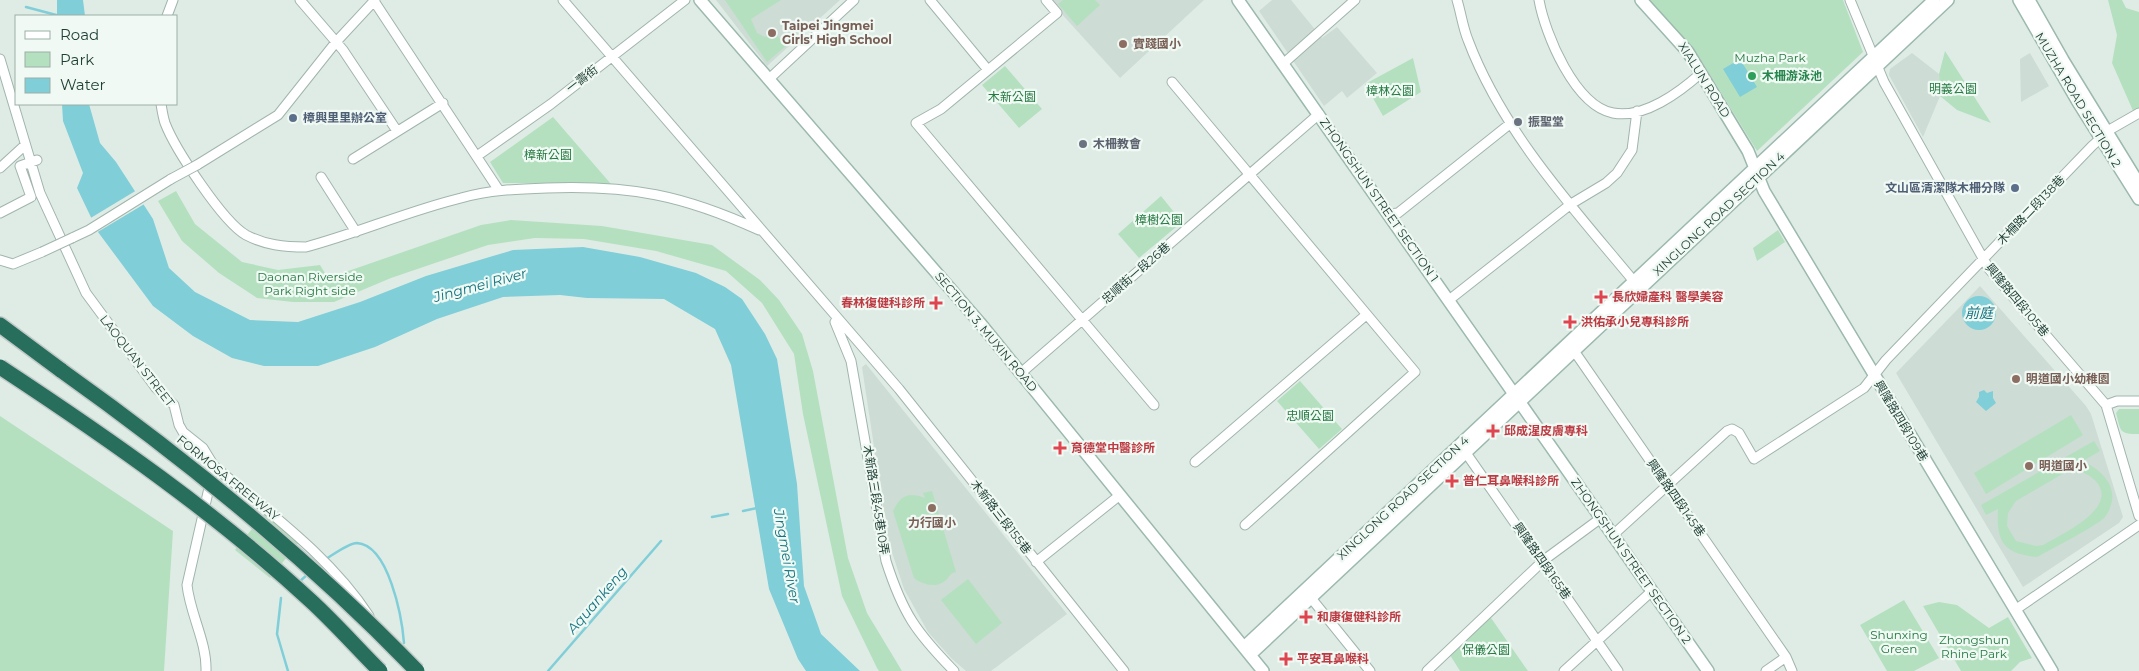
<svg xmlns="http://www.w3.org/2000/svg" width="2139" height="671" font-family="Montserrat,'Noto Sans TC',sans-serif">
  <rect width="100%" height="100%" fill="#dfece6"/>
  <!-- built -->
  <path fill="#cddcd5" d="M716,0H840L767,66Z
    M1049,0H1204L1120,78Z
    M1272,0H1291L1322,38L1337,27L1377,73L1347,98L1342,91L1324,106L1259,11Z
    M1912,53L1939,74L1940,96L1923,137L1889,75L1890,69Z
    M2030,53L2049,86L2021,102L2020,59Z
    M1980,286L2086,406L2091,414L2123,517L2119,523L2023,587L1896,373Z
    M866,364L1067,614L991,671H966L951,658L928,632L904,589L888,540L862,367Z"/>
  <!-- green -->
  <path fill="#b5e0bf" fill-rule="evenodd" d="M725,0H781L751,19L757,33L765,37L775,34L787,45L767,62Z
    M1063,0H1095L1100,5L1077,26L1058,4Z
    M1643,0H1843L1863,52L1757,151L1696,52Z
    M2108,0H2122L2126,8L2139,12V110L2134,113L2112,63L2117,35Z
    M1945,51L1991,123L1957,110L1940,96L1939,74Z
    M1413,58L1421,92L1383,116L1365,84Z
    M1005,66L1042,109L1019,128L982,85Z
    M553,117L611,184L503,183L490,162Z
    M176,191L195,224L242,262L278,270L320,265L328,278L481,225L511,220L602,226L712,245L760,280L779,300L802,334L813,371L848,558L867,613L902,671H879L877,668L842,596L803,414L794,354L762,303L726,271L656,251L584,239L535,238L488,245L391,278L334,302H293L257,298L219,273L182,241L158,201Z
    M1161,196L1182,222L1139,258L1118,234Z
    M1778,230L1785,242L1757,261L1753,248Z
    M1300,381L1342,429L1319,449L1277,401Z
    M2119,409H2139V434C2119,434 2121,432 2116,413Z
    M2071,415L2083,435L1986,494L1974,473Z
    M0,416L173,531L164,671H0Z
    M2094,441L2100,451L2083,461C2105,472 2123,491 2105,517C2100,524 2048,551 2037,557C2003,554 1996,541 1998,509L1986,515L1981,505ZM2071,469C2082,471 2091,475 2098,484C2116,510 2060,535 2043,545L2036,546L2016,541L2007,526L2008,513L2016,501Z
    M932,491L956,572C950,573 951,575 947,579C938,589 923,585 914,578L893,511C900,496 908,491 925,498L923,493Z
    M265,513L300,541L270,578L235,550Z
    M968,579L1002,623L976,644L941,600Z
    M1904,600L1939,658L1914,671H1887L1860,625Z
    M1939,602L1957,605L1989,628L2008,617L2032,658L2020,662L2011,671H1961L1923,606Z
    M1489,615L1528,671H1460L1450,655Z"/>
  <!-- water -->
  <path fill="#80ced8" d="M57,0H83L85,16H57Z
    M1740,59L1757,87L1740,97L1723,69Z
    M62,104H89L100,143L116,162L153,219L169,268L195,292L250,320L298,322L360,302L426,276L513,250L583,247L640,257L696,273L725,287L742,299L765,334L777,359L797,484L804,586L821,634L860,671H806L798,659L769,589L731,365L715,329L664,299L587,298L560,295L503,297L437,319L375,347L318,366H264L232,358L193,336L153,306L98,232L77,188L83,173L63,121Z
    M1962 313a17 17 0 1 1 34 0a17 17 0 1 1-34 0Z
    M1984,390L1987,393L1993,391V398L1996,403L1986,411L1976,402L1979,397V392Z"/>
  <!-- pier -->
  <path fill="#dfece6" d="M137,190L146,203L96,233L89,219Z"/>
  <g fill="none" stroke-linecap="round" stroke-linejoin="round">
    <!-- stream -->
    <path stroke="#80ced8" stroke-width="2.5" d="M26,7L60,16
      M743,511L757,508
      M712,517L728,514
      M326,559C334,554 349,543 357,543C389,545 402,618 404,643
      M298,583L309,573
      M281,598L277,634L288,671
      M548,671L661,541"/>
    <!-- street casing -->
    <g stroke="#a1b5ad" stroke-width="11">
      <path id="street" d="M300,0L343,50L397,131
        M563,0L899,389L1124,671
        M930,0L988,70
        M1046,0L1057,13L941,109L916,123L1154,405
        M1457,0C1461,13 1463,28 1468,40C1503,133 1575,210 1637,285
        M1539,0C1545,34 1575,106 1613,113C1644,119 1680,92 1701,73
        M1850,0L1884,82L1989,269L2106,405L2139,516
        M374,1L498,189
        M167,16L173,0
        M0,59L40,193L86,293L156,388L174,405L179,425L183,432L203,448L214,466C268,512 330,556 369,616
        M1284,63L1355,0
        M769,79L854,0
        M1172,82L1415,372L1245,525
        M161,104C162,110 163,117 165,123C175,149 223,222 246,235C265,245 284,247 306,247C358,233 408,211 461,198C489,190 517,189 547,188C630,185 683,195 759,230
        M477,156L551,104L685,0
        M353,159L443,103
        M197,165L278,115L336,42L375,0
        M0,168L24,146
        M321,177L356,232
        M0,213L31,197L20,166L37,160
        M1389,214L1398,213L1511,123
        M72,238L89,230L171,179
        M0,260L13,264L42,252
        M1449,300L1571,204L1606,183L1617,173L1632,150L1637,111
        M835,322L851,361L886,561C903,614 916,632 954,671
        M1568,351H1574L1579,358L1786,657L1792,671
        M1021,373L1319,114
        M2106,405L2117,401H2139
        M1466,453L1618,671
        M1195,462L1366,315
        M1613,535L1727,431L1732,429L1739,433L1754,459L1864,388L1886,360L2092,146L2111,129L2139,113
        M1036,562L1120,495
        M1311,598L1370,671
        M2015,610L2139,525
        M206,671C207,642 190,614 187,585L214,466
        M1427,671L1544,560L1601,518
        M1564,671L1652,591
        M1766,671L1786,657"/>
    </g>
    <!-- secondary casing -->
    <g stroke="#9cb9ae" stroke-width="14">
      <path id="secondary" d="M700,0L980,323L1263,671
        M1238,0L1708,671
        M1641,0L1688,52L1748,151L1764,191L2052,671
        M2019,0L2078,102L2139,199
        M2029,0L2063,60L2139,184
        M1244,647L1934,0
        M1250,655L1948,0"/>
    </g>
    <!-- highway casing -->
    <g stroke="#c0c9c6" stroke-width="18">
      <path id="highway" d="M0,325L62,371"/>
    </g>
    <!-- street -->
    <use href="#street" stroke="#fff" stroke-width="9"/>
    <!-- secondary -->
    <use href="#secondary" stroke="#fff" stroke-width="11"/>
    <!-- highway -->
    <use href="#highway" stroke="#276e5c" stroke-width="15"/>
    <!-- street-bridge casing -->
    <g stroke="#a1b5ad" stroke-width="11" stroke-linecap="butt">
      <path id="street-bridge" d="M171,179L197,165
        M42,252L72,238"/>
    </g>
    <!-- highway-bridge casing -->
    <g stroke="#c0c9c6" stroke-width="18" stroke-linecap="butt">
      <path id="highway-bridge" d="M0,367C108,438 216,513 311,601C335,623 357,648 380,671
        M62,371C190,462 308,558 417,671"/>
    </g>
    <!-- street-bridge -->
    <use href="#street-bridge" stroke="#fff" stroke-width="9"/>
    <!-- highway-bridge -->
    <use href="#highway-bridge" stroke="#276e5c" stroke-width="15"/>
  </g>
  <!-- markers -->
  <g fill="#8d6e63" stroke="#f0f9f4" stroke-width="2">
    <circle cx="772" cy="33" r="5"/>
    <circle cx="1123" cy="44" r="5"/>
    <circle cx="2016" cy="379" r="5"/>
    <circle cx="2029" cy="466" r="5"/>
    <circle cx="932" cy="508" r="5"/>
  </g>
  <circle fill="#2e9e5b" stroke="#f0f9f4" stroke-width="2" cx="1752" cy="76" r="5"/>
  <g fill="#5c6f8a" stroke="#f0f9f4" stroke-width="2">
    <circle cx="293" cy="118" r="5"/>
    <circle cx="2015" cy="188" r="5"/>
  </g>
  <g fill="#6b7280" stroke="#f0f9f4" stroke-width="2">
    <circle cx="1518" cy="122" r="5"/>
    <circle cx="1083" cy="144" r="5"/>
  </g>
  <g fill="#e0444e" stroke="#f0f9f4" stroke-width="2">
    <path d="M1598.5 289.5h5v5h5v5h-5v5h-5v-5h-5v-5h5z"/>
    <path d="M933.5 295.5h5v5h5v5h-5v5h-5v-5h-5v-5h5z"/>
    <path d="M1567.5 314.5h5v5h5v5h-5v5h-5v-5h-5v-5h5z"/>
    <path d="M1490.5 423.5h5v5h5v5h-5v5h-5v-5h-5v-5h5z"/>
    <path d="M1057.5 440.5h5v5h5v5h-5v5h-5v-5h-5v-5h5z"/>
    <path d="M1449.5 473.5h5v5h5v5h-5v5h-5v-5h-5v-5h5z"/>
    <path d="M1303.5 609.5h5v5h5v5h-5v5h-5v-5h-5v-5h5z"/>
    <path d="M1283.5 651.5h5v5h5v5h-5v5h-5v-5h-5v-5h5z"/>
  </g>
  <g text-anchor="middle" stroke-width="4.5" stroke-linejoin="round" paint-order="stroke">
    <!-- education labels -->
    <g font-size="12" font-weight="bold" fill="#785e54" stroke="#f0f9f4" text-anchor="start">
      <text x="782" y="30">Taipei Jingmei<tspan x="782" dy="14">Girls' High School</tspan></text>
      <text x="1133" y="48">實踐國小</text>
      <text x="2026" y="383">明道國小幼稚園</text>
      <text x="2039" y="470">明道國小</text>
      <text x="932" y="527" text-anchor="middle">力行國小</text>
    </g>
    <!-- park labels -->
    <g font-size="12" fill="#247a41" stroke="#f0f9f4">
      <text x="1770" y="62">Muzha Park</text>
      <text x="1953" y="93">明義公園</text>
      <text x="1390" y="95">樟林公園</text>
      <text x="1012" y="101">木新公園</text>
      <text x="548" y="159">樟新公園</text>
      <text x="1159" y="224">樟樹公園</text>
      <text x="310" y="281">Daonan Riverside<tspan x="310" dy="14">Park Right side</tspan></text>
      <text x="1310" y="420">忠順公園</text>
      <text x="1899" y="639">Shunxing<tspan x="1899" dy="14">Green</tspan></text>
      <text x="1974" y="644">Zhongshun<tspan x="1974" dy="14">Rhine Park</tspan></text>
      <text x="1486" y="654">保儀公園</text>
    </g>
    <!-- leisure labels -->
    <g font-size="12" font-weight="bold" fill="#27864d" stroke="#f0f9f4" text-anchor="start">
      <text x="1762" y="80">木柵游泳池</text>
    </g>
    <!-- street labels -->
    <g font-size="12" fill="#1e3f34" stroke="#f0f9f4">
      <text transform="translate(582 79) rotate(-38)" y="4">一壽街</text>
      <text transform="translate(1704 80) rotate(58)" y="4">XIALUN ROAD</text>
      <text transform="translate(2078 100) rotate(59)" y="4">MUZHA ROAD SECTION 2</text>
      <text transform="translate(1379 200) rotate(55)" y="4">ZHONGSHUN STREET SECTION 1</text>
      <text transform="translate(2031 210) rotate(-46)" y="4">木柵路二段138巷</text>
      <text transform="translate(1719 214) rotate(-43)" y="4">XINGLONG ROAD SECTION 4</text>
      <text transform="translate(1136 273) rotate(-41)" y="4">忠順街一段26巷</text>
      <text transform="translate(2017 300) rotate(50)" y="4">興隆路四段105巷</text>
      <text transform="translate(986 332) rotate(50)" y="4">SECTION 3, MUXIN ROAD</text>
      <text transform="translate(137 361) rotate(52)" y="4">LAOQUAN STREET</text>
      <text transform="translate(1901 421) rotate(59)" y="4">興隆路四段109巷</text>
      <text transform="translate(228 478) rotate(39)" y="4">FORMOSA FREEWAY</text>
      <text transform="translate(1403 498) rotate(-43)" y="4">XINGLONG ROAD SECTION 4</text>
      <text transform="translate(1676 498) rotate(55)" y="4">興隆路四段145巷</text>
      <text transform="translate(876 500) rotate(81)" y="4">木新路三段45巷10弄</text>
      <text transform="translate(1001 517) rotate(52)" y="4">木新路三段155巷</text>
      <text transform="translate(1542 561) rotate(55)" y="4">興隆路四段165巷</text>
      <text transform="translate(1631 561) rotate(55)" y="4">ZHONGSHUN STREET SECTION 2</text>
    </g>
    <!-- service labels -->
    <g font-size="12" font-weight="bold" fill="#4e5e75" stroke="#f0f9f4" text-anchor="start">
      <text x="303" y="122">樟興里里辦公室</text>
      <text x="2005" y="192" text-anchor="end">文山區清潔隊木柵分隊</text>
    </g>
    <!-- worship labels -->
    <g font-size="12" font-weight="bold" fill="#5b616d" stroke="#f0f9f4" text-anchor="start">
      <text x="1528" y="126">振聖堂</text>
      <text x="1093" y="148">木柵教會</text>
    </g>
    <!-- health labels -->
    <g font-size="12" font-weight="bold" fill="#be3a42" stroke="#f0f9f4" text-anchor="start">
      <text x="1612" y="301">長欣婦產科 醫學美容</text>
      <text x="925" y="307" text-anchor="end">春林復健科診所</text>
      <text x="1581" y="326">洪佑承小兒專科診所</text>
      <text x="1504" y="435">邱成湦皮膚專科</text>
      <text x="1071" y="452">育德堂中醫診所</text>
      <text x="1463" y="485">普仁耳鼻喉科診所</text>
      <text x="1317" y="621">和康復健科診所</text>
      <text x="1297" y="663">平安耳鼻喉科</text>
    </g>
    <!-- water labels -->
    <g font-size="14" font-style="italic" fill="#127381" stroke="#f0f9f4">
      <text transform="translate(480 285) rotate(-15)" y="5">Jingmei River</text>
      <text x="1979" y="318">前庭</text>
      <text transform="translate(787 556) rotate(80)" y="5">Jingmei River</text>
      <text transform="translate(597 600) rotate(-49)" y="5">Aquankeng</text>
    </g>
  </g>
  <!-- legend -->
  <rect x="15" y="15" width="162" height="90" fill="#f0f9f4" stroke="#9cafa7"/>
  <rect x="25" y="31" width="25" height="8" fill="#ffffff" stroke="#9cafa7"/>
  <text x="60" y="40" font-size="15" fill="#1e3f34">Road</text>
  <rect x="25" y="52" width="25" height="15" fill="#b5e0bf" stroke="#9cafa7"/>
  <text x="60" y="65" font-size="15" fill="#1e3f34">Park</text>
  <rect x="25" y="78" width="25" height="15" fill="#80ced8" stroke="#9cafa7"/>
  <text x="60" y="90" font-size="15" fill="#1e3f34">Water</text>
</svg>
